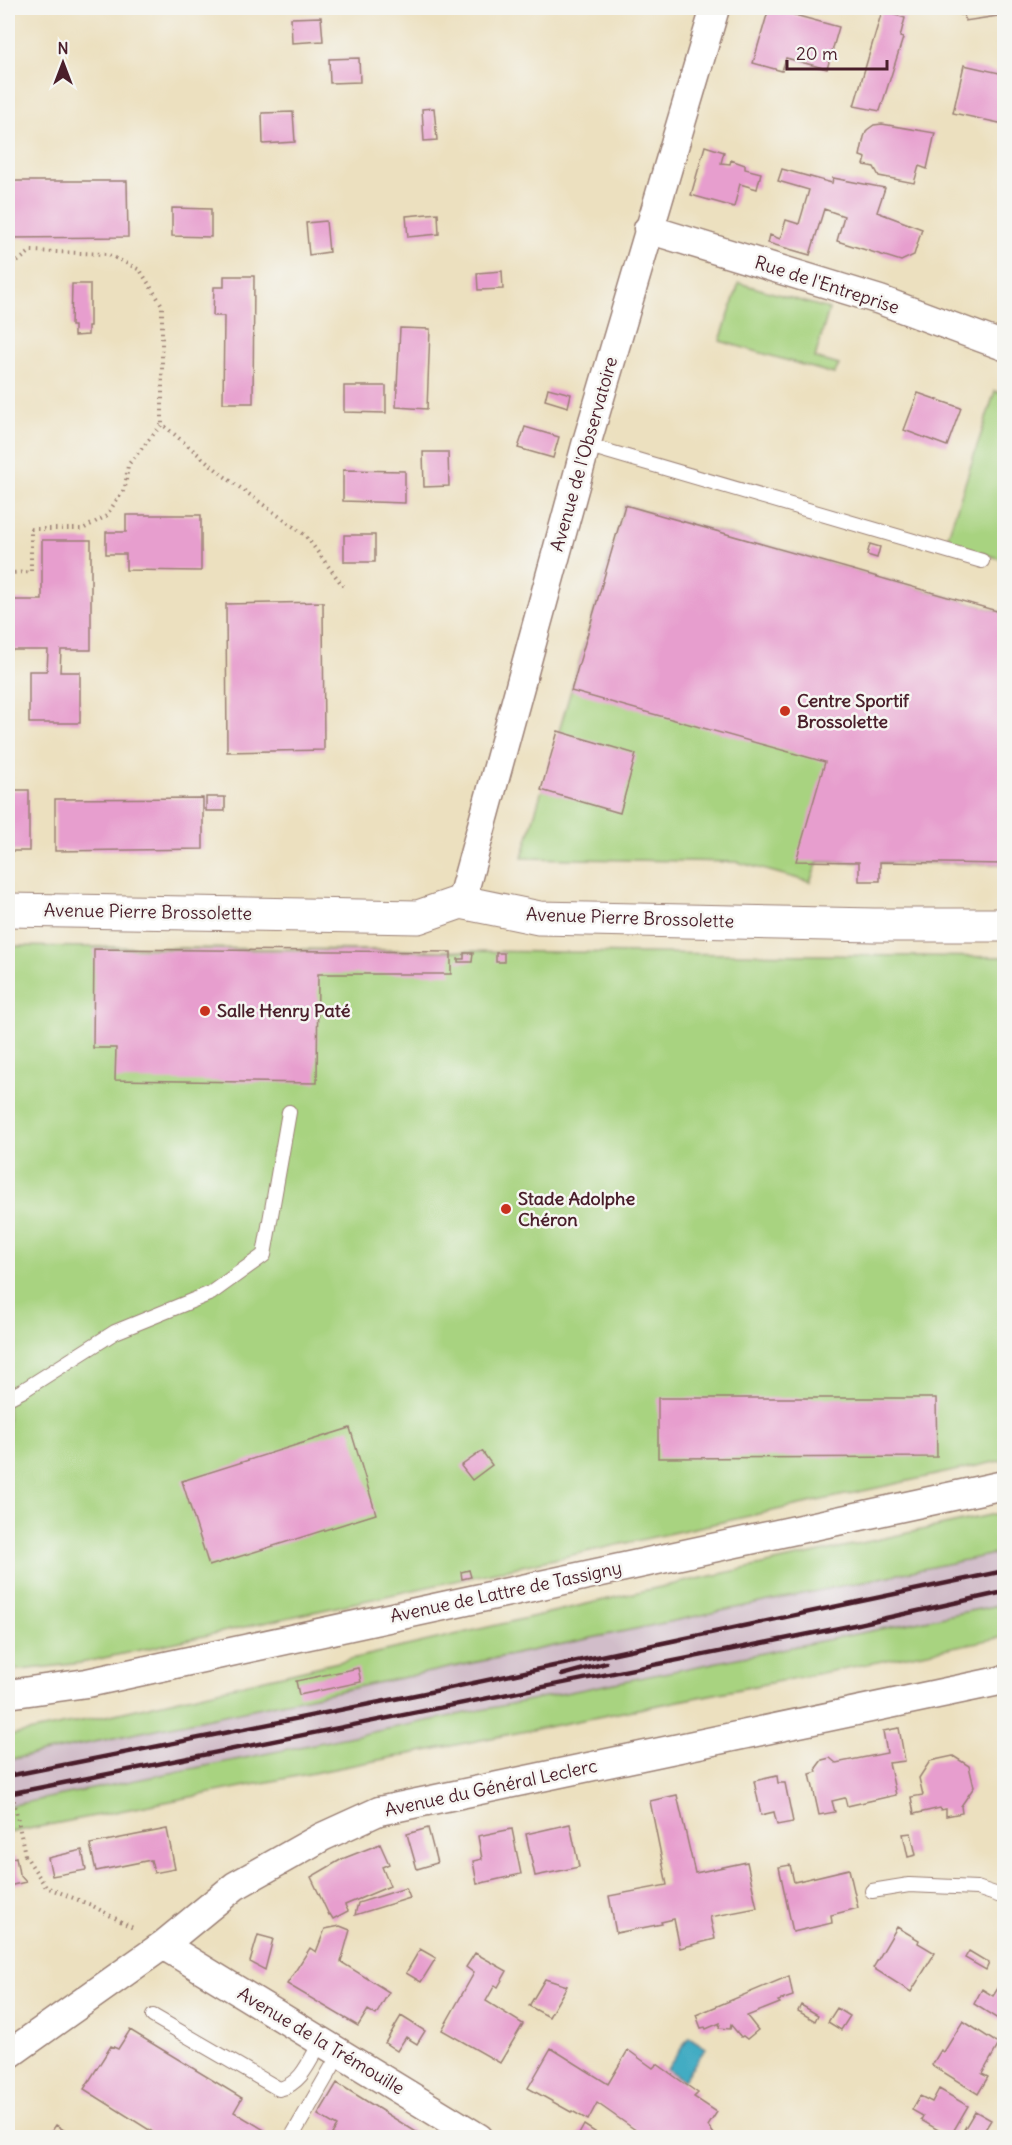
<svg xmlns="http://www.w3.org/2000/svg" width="1012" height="2145" font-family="Delius,sans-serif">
  <rect width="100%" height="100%" fill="#f6f6f2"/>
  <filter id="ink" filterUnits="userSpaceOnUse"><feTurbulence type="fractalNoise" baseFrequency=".0167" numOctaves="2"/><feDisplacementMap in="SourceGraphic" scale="12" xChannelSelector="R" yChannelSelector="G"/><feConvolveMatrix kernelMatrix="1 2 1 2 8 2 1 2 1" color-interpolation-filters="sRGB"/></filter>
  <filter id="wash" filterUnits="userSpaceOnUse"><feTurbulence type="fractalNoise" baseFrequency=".008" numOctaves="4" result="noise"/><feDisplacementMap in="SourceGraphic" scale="24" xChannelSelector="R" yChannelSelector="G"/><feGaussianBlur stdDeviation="1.35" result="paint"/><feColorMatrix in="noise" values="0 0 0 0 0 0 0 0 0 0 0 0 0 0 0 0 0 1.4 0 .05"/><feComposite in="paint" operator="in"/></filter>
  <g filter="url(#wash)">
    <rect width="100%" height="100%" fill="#ece0bf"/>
    <!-- industrial -->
    <path fill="#d1bdc9" d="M1004,1520V1637L259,1781L8,1833V1737L812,1560Z"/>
    <!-- green -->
    <path fill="#a8d380" stroke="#797956" stroke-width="1.5" d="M739,283L829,309L815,358L839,365L834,374L720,341Z
      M995,391L1004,394V560L946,542Z
      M625,505L1004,613V864L818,862L810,882L737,862L522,858Z
      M8,946L1004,957V1460L81,1663L21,1670L8,1669Z
      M1004,1512V1552L8,1760V1736L111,1715L647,1590Z
      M1004,1604V1637L8,1833V1806Z"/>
    <!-- water -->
    <path fill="#43acc3" stroke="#466677" stroke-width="1.5" d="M689,2037L706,2048L683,2080L667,2069Z"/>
    <g id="blocks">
      <!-- building -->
      <path fill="#e79ece" d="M769,8L839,27L827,69L786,58L782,71L753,63Z
        M959,8H1004V15L965,21L964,14L961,15Z
        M882,11L905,18L900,37L903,38L880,111L854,106Z
        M321,17L323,41L292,43L291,18Z
        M359,58L360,82L330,83L329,59Z
        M964,65L1004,74V124L953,113Z
        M434,108L437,140L424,141L422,109Z
        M293,112L295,142L263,144L262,113Z
        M882,124L935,133L927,169L919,166L914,183L879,176L874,167L864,165L866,158L860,156L864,137L867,130L874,125Z
        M705,146L724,152L721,163L730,164L731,160L745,165V169L761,173L757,189L740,184L734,207L691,195Z
        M782,169L832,183L833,178L885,188L877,212L922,229L914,255L901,261L837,241L844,216L824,209L810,255L768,243L770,235L780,239L786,220L799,224L809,190L778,181Z
        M8,181H127L128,237L8,238Z
        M172,208L211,209V237L172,236Z
        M438,213L439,234L408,237L406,216Z
        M326,221L329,252L309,255L306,223Z
        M502,271L503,289L478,290L477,273Z
        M224,276H254L253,403H223L224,316H213L214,287H224Z
        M72,284H90V326H88V335L74,336V326H71Z
        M400,328L430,329L427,409L396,407Z
        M344,386H386V413L344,412Z
        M548,388L571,394L568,407L545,400Z
        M918,393L961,408L947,446L904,430Z
        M525,427L559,437L553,458L518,448Z
        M423,452H448L449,486L424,487Z
        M343,470L405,471V503L343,501Z
        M625,505L1004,613V864L880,862V881H859V862L796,861L825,762L571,691Z
        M126,515H201V571L126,570V554H106V532H126Z
        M344,535H375V562H344Z
        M42,540H91V650H61L60,672H80V723H29V671H47L48,650H8V600H42Z
        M870,544L880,547L877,558L867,555Z
        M323,602L324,750L227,752L226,604Z
        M558,731L636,754L620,813L541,790Z
        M8,790H29V851H8Z
        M206,797H225V811H206Z
        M203,798V849L55,851V799Z
        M94,949L451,952V974H318L317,1083L115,1080L116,1048H93Z
        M464,953H473L472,962H458V959H464Z
        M496,953H504V962H496Z
        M658,1398H936L937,1457L658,1458Z
        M350,1428L376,1514L209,1566L182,1481Z
        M482,1451L492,1465L472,1480L461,1466Z
        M469,1570L471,1577L462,1579L461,1572Z
        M358,1668L361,1682L299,1695L296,1681Z
        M899,1728L905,1761L889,1763L896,1795L847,1806L845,1798L832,1801L835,1812L819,1815L810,1774L817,1772L816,1768L822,1760L830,1758L836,1763L887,1753L883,1731Z
        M953,1756L969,1766L974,1787L961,1806L962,1813L946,1816V1809L941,1810L940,1808L914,1814L911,1797L923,1795L919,1778L930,1761Z
        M777,1776L778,1783H785L793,1822L777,1825L774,1812L761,1815L754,1781Z
        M677,1795L695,1873L747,1862L757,1908L710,1917L715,1939L680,1948L674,1919L661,1922L662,1924L616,1933L609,1896L667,1885L650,1801Z
        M570,1824L579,1867L535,1876L526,1834Z
        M428,1828L437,1863L417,1869L407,1834Z
        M167,1829L175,1869L154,1873L151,1860L96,1871L90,1844Z
        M512,1829L521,1874L477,1884L473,1861L482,1859L478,1836Z
        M911,1833L916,1855L908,1857L903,1834Z
        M380,1844L389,1864L382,1867L390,1886L345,1905L348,1911L333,1919L330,1914L329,1915L311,1877L342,1859Z
        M82,1850L86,1870L52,1876L48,1858Z
        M16,1857L19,1874L26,1882L8,1886V1859Z
        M790,1865L794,1882L849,1869L858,1908L831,1915L832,1923L793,1932L779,1867Z
        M406,1888L410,1898L355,1915L358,1903Z
        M340,1926L350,1930L341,1962L389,1992L376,2015L368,2010L358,2026L287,1984L310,1948L316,1952L325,1929Z
        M897,1927L919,1940L918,1943L935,1953L911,1992L873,1968Z
        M258,1935L273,1939L265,1970L250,1962Z
        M420,1949L436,1958L421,1982L406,1973Z
        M969,1951L989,1963L986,1970L965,1958Z
        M475,1953L507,1971L498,1987L495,1985L486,2001L523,2024L500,2063L442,2030L474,1973L466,1967Z
        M789,1976L793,1996L778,2001L780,2003L747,2016L758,2030L747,2039L743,2036L741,2037L731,2025L730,2029L719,2028L720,2023L706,2029L705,2027L701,2028L696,2015Z
        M545,1979L567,1986L549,2017L529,2006Z
        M1000,1985L1004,1988V2023L974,2004L982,1989L993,1996Z
        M801,2005L818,2015L815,2021L798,2011Z
        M837,2008L850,2016L841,2030L828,2022Z
        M401,2016L425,2031L417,2044L406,2037L397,2051L385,2043Z
        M963,2021L999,2044L982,2074L988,2077L978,2094L932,2065L941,2050L944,2052Z
        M130,2030L242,2098L234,2112L266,2131L263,2138H162L84,2089L111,2046L118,2049Z
        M551,2048L608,2084L628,2050L653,2068L657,2064L698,2093L694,2097L717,2112L708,2126L714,2134V2138H647L597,2103L588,2120L572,2111L571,2112L528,2088Z
        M337,2083L363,2099L426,2138H339L332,2134L337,2126L318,2115Z
        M939,2089L968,2106L950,2137L921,2120L923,2116L912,2110L920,2096L932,2102Z
        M975,2111L991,2120L980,2138H959Z
        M56,2125L76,2138H47Z
        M584,2125L601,2136L600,2138H577Z"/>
    </g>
  </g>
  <g filter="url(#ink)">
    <use href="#blocks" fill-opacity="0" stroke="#9b8075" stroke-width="1.5"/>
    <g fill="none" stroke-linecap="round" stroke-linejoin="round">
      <!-- service casing -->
      <g stroke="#9b8075" stroke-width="16">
        <path id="service" d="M586,445L982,561
          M8,1398L22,1391L115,1332L211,1293L264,1255L289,1112
          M872,1891L909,1885L977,1888L1004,1897
          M153,2016L279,2089C302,2084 310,2060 321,2041
          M291,2138L340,2053"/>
      </g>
      <!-- minor casing -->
      <g stroke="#9b8075" stroke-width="31">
        <path id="minor" d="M648,229L880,300L1004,346
          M461,902L586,445L715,8
          M8,1694L87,1683L1004,1485
          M163,1945L479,2138
          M8,2055L163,1945L235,1886L322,1837L379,1811L1004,1680"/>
      </g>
      <!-- tertiary casing -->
      <g stroke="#9b8075" stroke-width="35">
        <path id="tertiary" d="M8,910L418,917L461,902L539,918L874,925H1004"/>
      </g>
      <!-- path -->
      <path stroke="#9b8075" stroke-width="4" stroke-dasharray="1.5 4.5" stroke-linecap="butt" d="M8,269L31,251L107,254L140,270L162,305V424L224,476L305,535L343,586
        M8,573L31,572V529H83L106,516L125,488L128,465L162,424
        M25,1855L46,1887L91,1905L133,1928"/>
      <!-- service -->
      <use href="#service" stroke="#fff" stroke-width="14"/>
      <!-- minor -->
      <use href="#minor" stroke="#fff" stroke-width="28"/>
      <!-- tertiary -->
      <use href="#tertiary" stroke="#fff" stroke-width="33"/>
      <!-- rail -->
      <path stroke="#4a1f2b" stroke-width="4.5" d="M562,1675L606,1663
        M8,1776L440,1690L1004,1571
        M8,1794L854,1625L1004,1592"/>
      <!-- path-bridge -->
      <path stroke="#9b8075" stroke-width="4" stroke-dasharray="1.5 4.5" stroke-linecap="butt" d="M8,1771L25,1855"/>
    </g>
  </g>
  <!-- markers -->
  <g fill="#c8321e" stroke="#f6f6f2" stroke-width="2">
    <circle cx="785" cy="711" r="6"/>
    <circle cx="205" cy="1011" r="6"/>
    <circle cx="506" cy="1209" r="6"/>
  </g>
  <g text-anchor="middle" stroke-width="5" stroke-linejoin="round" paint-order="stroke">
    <!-- street labels -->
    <g font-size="18" fill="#4a1f2b" stroke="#f6f6f2">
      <text transform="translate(827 285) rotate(18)" y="6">Rue de l'Entreprise</text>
      <text transform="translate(584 454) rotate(-74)" y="6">Avenue de l'Observatoire</text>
      <text transform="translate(148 912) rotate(1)" y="6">Avenue Pierre Brossolette</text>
      <text transform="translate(630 918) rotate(2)" y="6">Avenue Pierre Brossolette</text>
      <text transform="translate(506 1592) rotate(-12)" y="6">Avenue de Lattre de Tassigny</text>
      <text transform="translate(491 1788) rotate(-12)" y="6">Avenue du Général Leclerc</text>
      <text transform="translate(321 2041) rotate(31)" y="6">Avenue de la Trémouille</text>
    </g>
    <!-- poi labels -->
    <g font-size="18" font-weight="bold" fill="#4a1f2b" stroke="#f6f6f2" text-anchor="start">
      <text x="797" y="707">Centre Sportif<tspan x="797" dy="21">Brossolette</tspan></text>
      <text x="217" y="1017">Salle Henry Paté</text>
      <text x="518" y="1205">Stade Adolphe<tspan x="518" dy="21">Chéron</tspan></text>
    </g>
  </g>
  <!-- margin -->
  <rect width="1012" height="2145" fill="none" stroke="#f6f6f2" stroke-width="30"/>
  <!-- north arrow -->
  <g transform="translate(63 63)" stroke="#f6f6f2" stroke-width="4.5" paint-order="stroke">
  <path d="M0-4.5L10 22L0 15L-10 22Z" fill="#4a1f2b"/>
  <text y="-9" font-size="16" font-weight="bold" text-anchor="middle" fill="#4a1f2b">N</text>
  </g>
  <!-- scale -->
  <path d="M787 60v9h100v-9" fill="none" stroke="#4a1f2b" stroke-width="3"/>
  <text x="796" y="60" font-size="18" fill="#4a1f2b" stroke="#f6f6f2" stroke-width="4.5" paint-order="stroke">20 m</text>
</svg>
